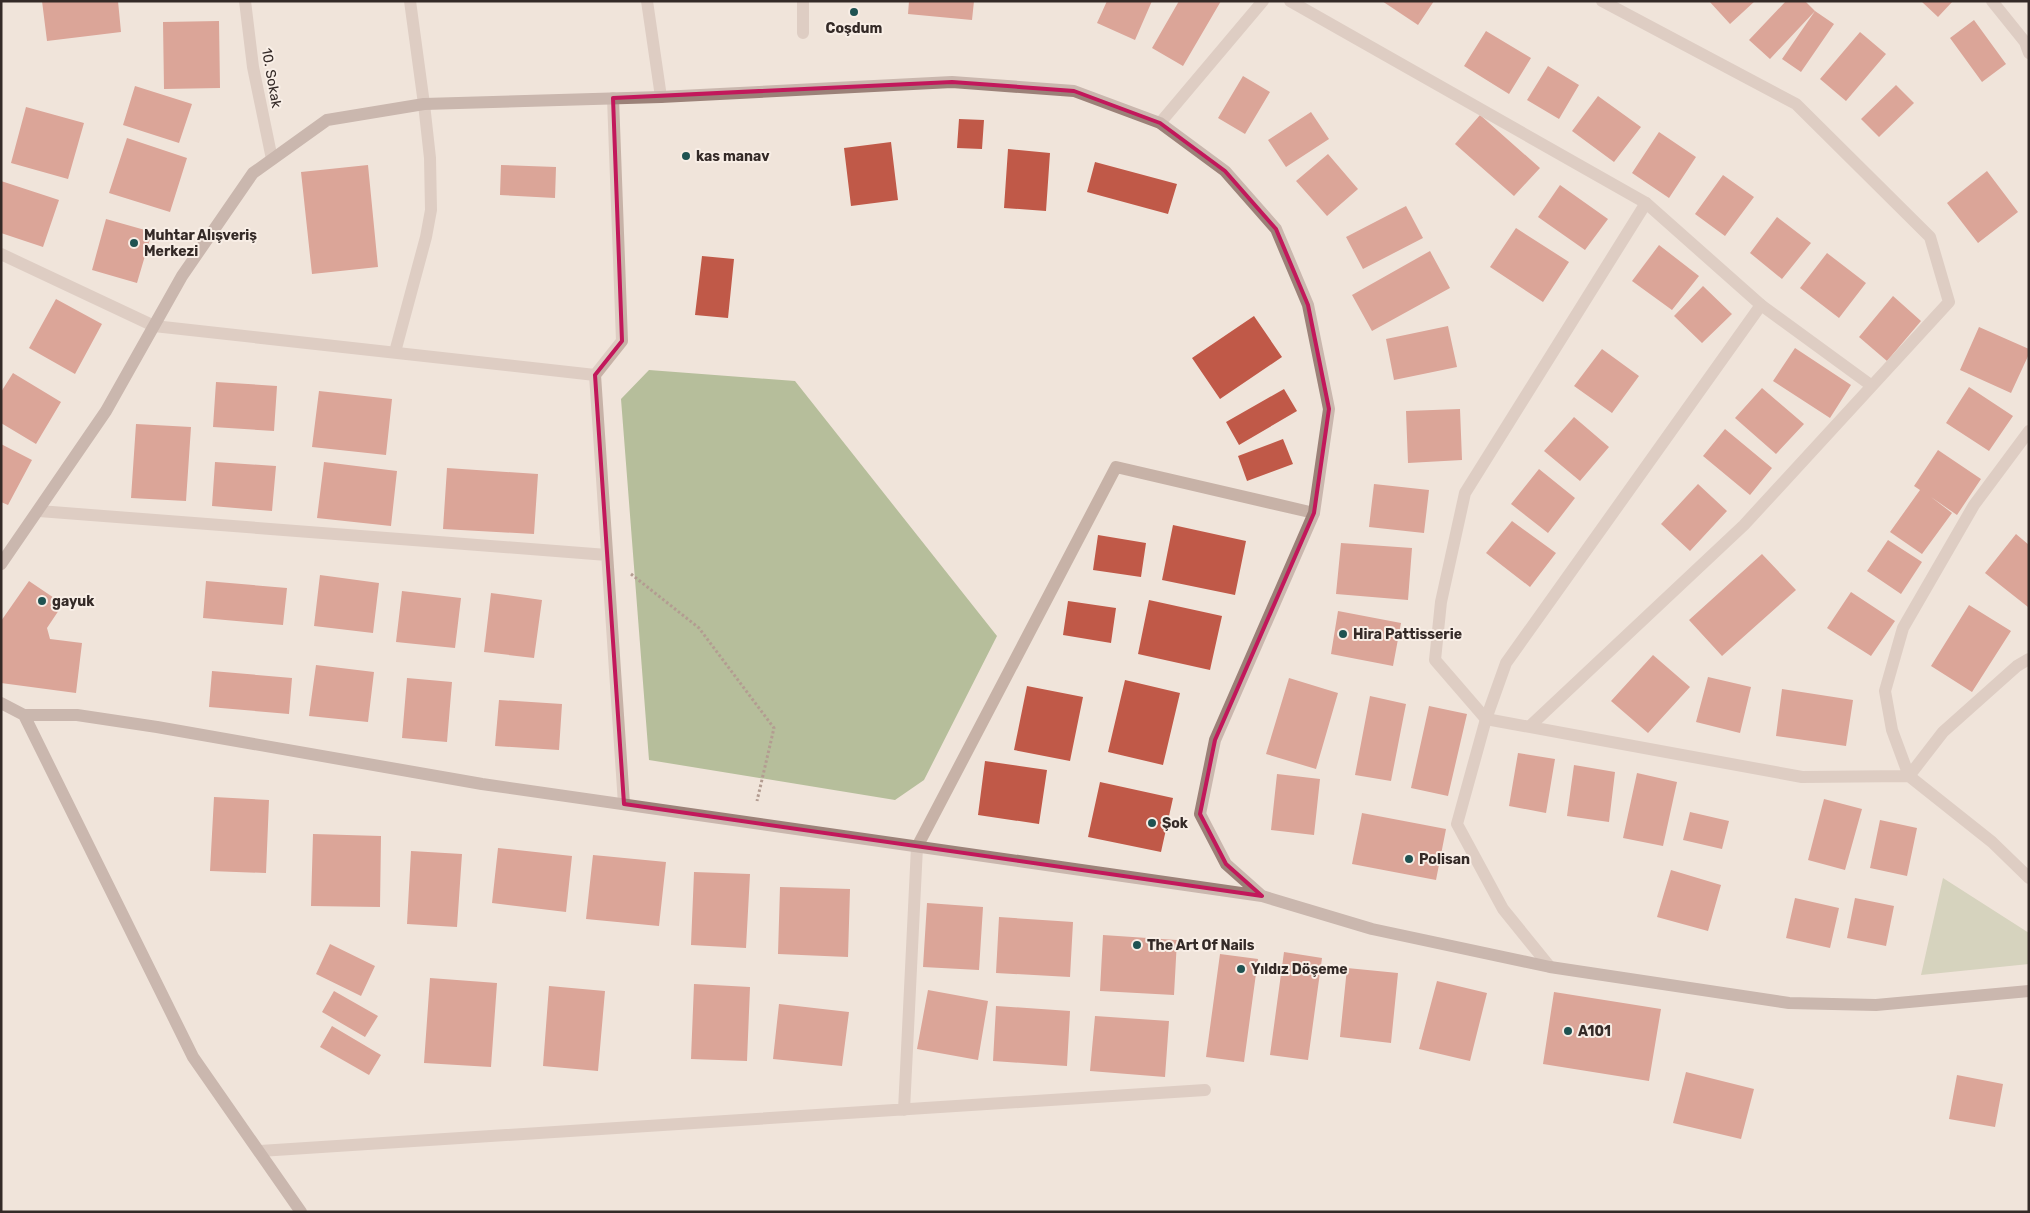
<svg xmlns="http://www.w3.org/2000/svg" width="2030" height="1213" font-family="Rubik,sans-serif">
  <rect width="100%" height="100%" fill="#f0e4da"/>
  <!-- green -->
  <path fill="#b6be9b" d="M649,370L795,381L997,636L924,780L895,800L649,760L621,399Z
    M1943,878L2029,933V964L1921,975Z"/>
  <!-- building -->
  <path fill="#c05948" d="M42,1H118L121,32L47,41Z
    M909,1H974L972,20L908,14Z
    M1107,1H1152L1135,40L1097,23Z
    M1179,1H1221L1183,66L1152,48Z
    M1382,1H1434L1418,25Z
    M1709,1H1755L1730,24Z
    M1786,1H1805L1815,11L1770,59L1749,40Z
    M1921,1H1953L1938,17Z
    M1815,11L1834,24L1801,72L1782,59Z
    M1974,20L2006,64L1982,82L1950,38Z
    M219,21L220,88L164,89L163,22Z
    M1486,31L1531,58L1509,94L1464,66Z
    M1860,32L1886,54L1846,101L1820,79Z
    M1548,66L1579,85L1559,119L1527,100Z
    M1243,76L1270,92L1245,134L1218,118Z
    M1896,85L1914,103L1879,137L1861,119Z
    M135,86L192,104L179,143L123,125Z
    M1598,96L1641,127L1614,162L1572,131Z
    M26,107L84,123L68,179L11,163Z
    M1311,112L1329,139L1286,167L1268,140Z
    M1480,115L1540,168L1514,196L1455,144Z
    M959,119L984,120L982,149L957,148Z
    M1659,132L1696,157L1669,198L1632,173Z
    M127,138L187,158L170,212L109,193Z
    M891,142L898,200L851,206L844,148Z
    M1008,149L1050,153L1046,211L1004,208Z
    M1328,154L1358,189L1327,216L1296,181Z
    M1095,162L1177,184L1168,214L1087,192Z
    M368,165L378,267L312,274L301,172Z
    M501,165L556,167L555,198L500,195Z
    M1987,171L2018,212L1978,243L1947,203Z
    M1723,175L1754,197L1725,236L1695,214Z
    M1,181L59,200L43,247L1,233Z
    M1560,185L1608,219L1585,250L1538,217Z
    M1406,206L1423,238L1363,269L1346,237Z
    M1777,217L1811,243L1782,279L1750,253Z
    M106,219L152,232L137,283L92,270Z
    M1516,228L1569,262L1543,302L1490,267Z
    M1659,245L1699,276L1672,310L1632,281Z
    M1430,251L1450,288L1372,331L1352,295Z
    M1827,253L1866,283L1839,318L1800,288Z
    M702,256L734,259L728,318L695,315Z
    M1703,286L1732,314L1702,343L1674,316Z
    M1893,296L1921,321L1887,361L1859,337Z
    M56,299L102,324L75,374L29,348Z
    M1254,316L1282,357L1220,399L1192,358Z
    M1448,326L1457,367L1394,380L1386,339Z
    M1979,327L2029,349V354L2011,393L1960,370Z
    M1795,348L1851,385L1830,418L1773,381Z
    M1602,349L1639,376L1612,413L1574,386Z
    M13,373L61,402L36,444L1,423V392Z
    M216,382L277,386L274,431L213,427Z
    M1969,387L2013,416L1989,451L1946,423Z
    M1762,388L1804,424L1776,454L1735,418Z
    M1284,389L1297,411L1239,445L1226,422Z
    M319,391L392,399L386,455L312,447Z
    M1460,409L1462,460L1408,463L1406,411Z
    M1574,417L1609,447L1580,481L1544,451Z
    M136,424L191,427L186,501L131,498Z
    M1725,429L1772,468L1750,495L1703,456Z
    M1283,439L1293,464L1247,481L1238,456Z
    M1,444L32,460L8,505L1,502Z
    M1938,450L1981,479L1957,515L1931,497L1952,513L1922,554L1890,532L1920,490L1914,486Z
    M215,462L276,466L272,511L212,506Z
    M324,462L397,471L391,526L317,518Z
    M447,468L538,474L534,534L443,529Z
    M1539,469L1575,498L1548,533L1511,504Z
    M1374,484L1429,490L1424,533L1369,527Z
    M1698,484L1727,511L1690,551L1661,524Z
    M1512,521L1556,553L1530,587L1486,553Z
    M1173,525L1246,541L1235,595L1162,580Z
    M2016,534L2029,545L2028,607L1985,573Z
    M1098,535L1146,543L1141,577L1093,570Z
    M1888,540L1922,562L1901,594L1867,571Z
    M1341,543L1412,548L1408,600L1336,594Z
    M1762,554L1796,590L1722,656L1689,620Z
    M320,575L379,583L373,633L314,626Z
    M29,581L63,604L47,628L50,639L82,643L76,693L1,683V621Z
    M206,581L287,588L283,625L203,618Z
    M402,591L461,598L455,648L396,642Z
    M1851,592L1895,621L1871,656L1827,628Z
    M491,593L542,600L534,658L484,652Z
    M1149,600L1222,616L1210,670L1138,654Z
    M1068,601L1116,608L1111,643L1063,635Z
    M1969,605L2011,631L1972,692L1931,666Z
    M1338,611L1401,623L1393,666L1331,654Z
    M1653,655L1690,687L1648,733L1611,701Z
    M316,665L374,672L368,722L309,716Z
    M212,671L292,678L289,714L209,707Z
    M1708,677L1751,687L1740,733L1696,722Z
    M407,678L452,682L447,742L402,738Z
    M1289,678L1338,693L1316,769L1266,754Z
    M1125,680L1180,693L1163,765L1108,752Z
    M1027,686L1083,697L1070,761L1014,750Z
    M1782,689L1853,700L1846,746L1776,736Z
    M1370,696L1406,704L1391,781L1355,775Z
    M499,700L562,704L559,750L495,746Z
    M1429,706L1467,714L1448,796L1411,788Z
    M1518,753L1555,759L1546,813L1509,806Z
    M985,761L1047,770L1039,824L978,815Z
    M1574,765L1615,772L1609,822L1567,816Z
    M1637,773L1677,782L1663,846L1623,838Z
    M1277,774L1320,779L1314,835L1271,830Z
    M1100,782L1173,798L1161,852L1088,837Z
    M214,797L269,800L266,873L210,871Z
    M1824,799L1862,809L1845,870L1808,860Z
    M1690,812L1729,821L1722,849L1683,840Z
    M1362,813L1446,829L1436,880L1352,864Z
    M1880,820L1917,828L1907,876L1870,868Z
    M313,834L381,836L380,907L311,906Z
    M498,848L572,856L566,912L492,903Z
    M411,851L462,854L457,927L407,924Z
    M593,855L666,862L659,926L586,919Z
    M1671,870L1721,885L1708,931L1657,917Z
    M694,872L750,874L746,948L691,945Z
    M780,887L850,889L848,957L778,954Z
    M1795,898L1839,908L1830,948L1786,938Z
    M1855,898L1894,906L1886,946L1847,938Z
    M927,903L983,907L979,970L923,967Z
    M999,917L1073,922L1070,977L996,973Z
    M1103,935L1177,940L1174,995L1100,991Z
    M330,944L375,966L361,996L316,974Z
    M1284,952L1322,958L1308,1060L1270,1055Z
    M1220,954L1258,959L1244,1062L1206,1057Z
    M1347,968L1398,973L1391,1043L1340,1037Z
    M430,978L497,983L491,1067L424,1063Z
    M1437,981L1487,993L1470,1061L1419,1049Z
    M694,984L750,987L747,1061L691,1059Z
    M549,986L605,991L598,1071L543,1066Z
    M928,990L988,1001L978,1060L917,1049Z
    M334,991L378,1016L365,1037L322,1012Z
    M1554,992L1661,1009L1649,1081L1543,1064Z
    M779,1004L849,1012L842,1066L773,1059Z
    M996,1006L1070,1011L1067,1066L993,1061Z
    M1095,1016L1169,1021L1165,1077L1090,1071Z
    M332,1026L381,1055L369,1075L320,1047Z
    M1686,1072L1754,1089L1741,1139L1673,1123Z
    M1957,1075L2003,1084L1995,1127L1949,1119Z"/>
  <g fill="none" stroke-linecap="round" stroke-linejoin="round">
    <!-- path -->
    <path stroke="#b39c91" stroke-width="3" stroke-dasharray="2.5 2.5" stroke-linecap="butt" d="M631,574L699,628L774,728L757,801"/>
    <!-- lane -->
    <path stroke="#c7b2a7" stroke-width="12" d="M1646,203L1465,493L1441,602L1435,660L1486,719L1506,663L1761,305
      M395,352L426,237L431,210L430,158L424,104"/>
    <!-- street -->
    <path stroke="#c7b2a7" stroke-width="12" d="M245,1L253,67L272,159
      M410,1L424,104
      M647,1L661,97
      M1290,1L1646,203L1761,305L1872,386
      M1992,1L2025,42L2029,53
      M803,33V1
      M1160,123L1263,1
      M1,254L154,326L595,375L624,804
      M595,375L622,341L613,98
      M2029,431L1974,505L1903,628L1885,691L1892,730L1909,776L1992,842L2029,878
      M39,511L607,555
      M1530,726L1744,525L1949,302L1930,237L1796,104L1602,1
      M1550,967L1503,909L1457,824L1486,719L1802,777L1909,776L1943,732L2017,666L2029,659
      M904,1110L917,847L1116,467L1314,513
      M260,1151L1205,1090"/>
    <!-- secondary -->
    <path stroke="#9b8178" stroke-width="12" d="M1,564L106,411L182,276L253,173L327,120L424,104L661,97L952,82L1074,91L1160,123L1225,171L1276,229L1308,305L1329,409L1314,513L1215,740L1200,814L1226,864L1262,896L1372,929L1550,967L1789,1003L1876,1005L2029,991
      M1,703L24,715L193,1057L301,1212
      M24,715H77L157,727L482,784L1262,896"/>
  </g>
  <!-- marked area -->
  <path d="M0 0H2030V1213H0ZM952,82L1074,91L1160,123L1225,171L1276,229L1308,305L1329,409L1314,513L1215,740L1200,814L1226,864L1262,896L624,804L595,375L622,341L613,98Z" fill="#f0e4da" fill-opacity=".55" fill-rule="evenodd"/>
  <path fill="none" stroke="#c2185b" stroke-width="4" stroke-linejoin="round" d="M952,82L1074,91L1160,123L1225,171L1276,229L1308,305L1329,409L1314,513L1215,740L1200,814L1226,864L1262,896L624,804L595,375L622,341L613,98Z"/>
  <!-- markers -->
  <g fill="#1f5352" stroke="#f8eee6" stroke-width="2">
    <circle cx="854" cy="12" r="5"/>
    <circle cx="686" cy="156" r="5"/>
    <circle cx="134" cy="243" r="5"/>
    <circle cx="42" cy="601" r="5"/>
    <circle cx="1343" cy="634" r="5"/>
    <circle cx="1152" cy="823" r="5"/>
    <circle cx="1409" cy="859" r="5"/>
    <circle cx="1137" cy="945" r="5"/>
    <circle cx="1241" cy="969" r="5"/>
    <circle cx="1568" cy="1031" r="5"/>
  </g>
  <g text-anchor="middle" stroke-width="4" stroke-linejoin="round" paint-order="stroke">
    <!-- poi labels -->
    <g font-size="14" font-weight="bold" fill="#342a27" stroke="#f8eee6" text-anchor="start">
      <text x="854" y="33" text-anchor="middle">Coşdum</text>
      <text x="696" y="161">kas manav</text>
      <text x="144" y="240">Muhtar Alışveriş<tspan x="144" dy="16">Merkezi</tspan></text>
      <text x="52" y="606">gayuk</text>
      <text x="1353" y="639">Hira Pattisserie</text>
      <text x="1162" y="828">Şok</text>
      <text x="1419" y="864">Polisan</text>
      <text x="1147" y="950">The Art Of Nails</text>
      <text x="1251" y="974">Yıldız Döşeme</text>
      <text x="1578" y="1036">A101</text>
    </g>
    <!-- street labels -->
    <g font-size="14" fill="#342a27" stroke="#f8eee6">
      <text transform="translate(272 78) rotate(80)" y="5">10. Sokak</text>
    </g>
  </g>
  <!-- border -->
  <rect width="2030" height="1213" fill="none" stroke="#342a27" stroke-width="5"/>
</svg>
